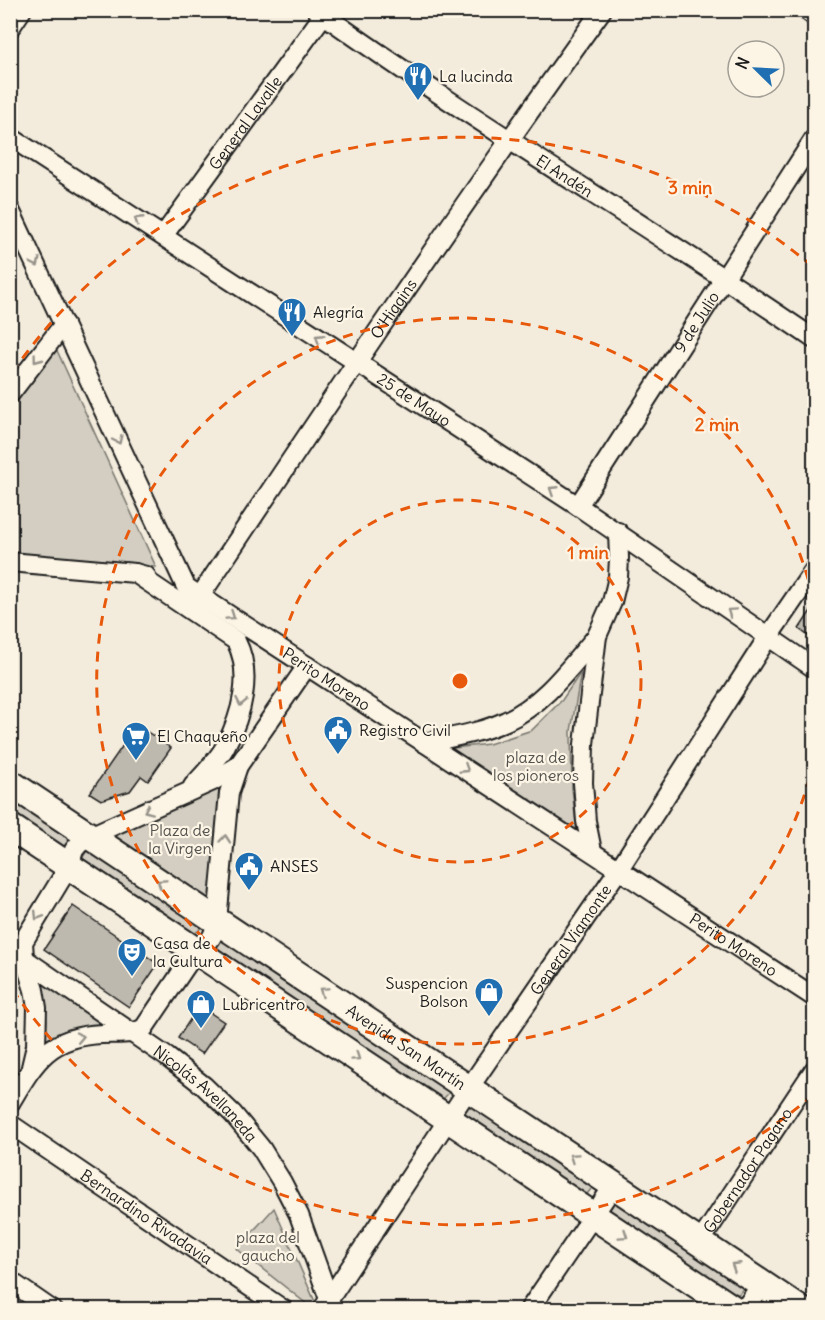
<svg xmlns="http://www.w3.org/2000/svg" width="825" height="1320" font-family="Delius,sans-serif">
  <rect width="100%" height="100%" fill="#f3ecdd"/>
  <filter id="ink" filterUnits="userSpaceOnUse"><feTurbulence type="fractalNoise" baseFrequency=".0167" numOctaves="2"/><feDisplacementMap in="SourceGraphic" scale="12" xChannelSelector="R" yChannelSelector="G"/><feConvolveMatrix kernelMatrix="1 2 1 2 8 2 1 2 1" color-interpolation-filters="sRGB"/></filter>
  <g filter="url(#ink)">
    <!-- green -->
    <path fill="#d3cec1" stroke="#78756e" stroke-width="1.5" d="M54,344L156,567L11,555V407Z
      M581,672L571,731L572,788L577,834L445,749L489,744L532,730L562,700Z
      M10,788L74,838L69,842L65,854L11,820Z
      M215,788L219,791L221,798L211,899L207,901L111,838L109,832Z
      M88,849L202,923L200,929L192,936L81,860Z
      M220,936L450,1087L449,1093L442,1100L209,949Z
      M38,980L109,1028L46,1042L47,1020Z
      M469,1102L592,1181V1188L587,1194L580,1195L463,1119L462,1111Z
      M618,1197L744,1285C742,1292 739,1295 732,1296L607,1211L611,1200Z
      M274,1208L316,1304L308,1305L237,1249Z"/>
    <!-- building -->
    <path fill="#beb9ae" stroke="#1c1c1c" stroke-width="1.5" d="M814,606V640L799,629Z
      M137,725L171,748L148,781L141,776L130,791L101,800L90,793Z
      M73,906L158,964L129,1007L44,949Z
      M206,1010L224,1022L202,1054L178,1038L193,1015Z"/>
    <g fill="none" stroke-linecap="round" stroke-linejoin="round">
      <!-- street casing -->
      <g stroke="#1c1c1c" stroke-width="22">
        <g id="street">
          <path id="s1" d="M317,10C479,126 651,227 814,339"/>
          <path d="M806,10L814,16"/>
          <path d="M10,28L22,10"/>
          <path id="s2" d="M10,137L578,506L814,668"/>
          <path id="s3" d="M10,210L186,587L814,997"/>
          <path id="s4" d="M163,236L327,10"/>
          <path d="M10,394L64,324"/>
          <path id="s5" d="M578,506L814,139"/>
          <path d="M10,562L135,573L146,576"/>
          <path d="M135,573L236,641C253,674 242,715 225,747C217,761 204,774 193,786"/>
          <path id="s6" d="M191,610C325,408 460,207 602,10"/>
          <path d="M425,743C452,737 481,733 506,721C544,704 570,667 597,636"/>
          <path d="M592,851L586,821L583,783L584,744L597,636L612,602L618,577L619,558L618,532"/>
          <path id="s7" d="M10,949L167,1057L204,1086L233,1114L261,1148L282,1182L299,1215L329,1299"/>
          <path d="M31,1067L36,1046L37,1008L34,990L24,958L23,942L69,866L74,850L79,844L90,836L213,781L238,766"/>
          <path d="M10,1103C35,1061 49,1036 102,1034C118,1033 130,1036 144,1028L196,951C210,943 214,936 217,921L229,793L238,766L307,666"/>
          <path id="s8" d="M10,1124L284,1310"/>
          <path id="s9" d="M700,1242L814,1070"/>
          <path d="M10,1281L52,1310"/>
          <path id="s10" d="M322,1310L469,1088L619,869L768,637L814,570"/>
          <path d="M529,1310L614,1185"/>
          <path d="M744,1310L762,1283"/>
        </g>
      </g>
      <!-- secondary casing -->
      <g stroke="#1c1c1c" stroke-width="30">
        <g id="secondary">
          <path id="s11" d="M10,783L801,1310"/>
          <path d="M10,827L735,1310"/>
        </g>
      </g>
      <!-- street -->
      <use href="#street" stroke="#fcf5e5" stroke-width="18"/>
      <!-- secondary -->
      <use href="#secondary" stroke="#fcf5e5" stroke-width="26"/>
    </g>
    <!-- one-way arrows -->
    <defs><path id="oneway-chevron" d="M-2-3.5L2.5 0L-2 3.5" fill="none" stroke-width="1.6" stroke-linecap="round" stroke-linejoin="round" transform="scale(1.5)"/></defs>
    <g stroke="#97938b">
      <use href="#oneway-chevron" transform="translate(138 220) rotate(-147)"/>
      <use href="#oneway-chevron" transform="translate(36 263) rotate(65)"/>
      <use href="#oneway-chevron" transform="translate(319 338) rotate(-147)"/>
      <use href="#oneway-chevron" transform="translate(37 359) rotate(127)"/>
      <use href="#oneway-chevron" transform="translate(118 440) rotate(65)"/>
      <use href="#oneway-chevron" transform="translate(553 490) rotate(-147)"/>
      <use href="#oneway-chevron" transform="translate(731 612) rotate(-145)"/>
      <use href="#oneway-chevron" transform="translate(231 616) rotate(34)"/>
      <use href="#oneway-chevron" transform="translate(241 702) rotate(101)"/>
      <use href="#oneway-chevron" transform="translate(465 769) rotate(33)"/>
      <use href="#oneway-chevron" transform="translate(148 810) rotate(156)"/>
      <use href="#oneway-chevron" transform="translate(225 839) rotate(-85)"/>
      <use href="#oneway-chevron" transform="translate(161 883) rotate(-146)"/>
      <use href="#oneway-chevron" transform="translate(38 916) rotate(122)"/>
      <use href="#oneway-chevron" transform="translate(323 991) rotate(-146)"/>
      <use href="#oneway-chevron" transform="translate(80 1037) rotate(-12)"/>
      <use href="#oneway-chevron" transform="translate(356 1057) rotate(34)"/>
      <use href="#oneway-chevron" transform="translate(573 1157) rotate(-146)"/>
      <use href="#oneway-chevron" transform="translate(624 1235) rotate(34)"/>
      <use href="#oneway-chevron" transform="translate(735 1266) rotate(-147)"/>
    </g>
  </g>
  <!-- distance rings -->
  <g fill="none" stroke="#e8590c" stroke-width="3" stroke-dasharray="10 8">
    <circle cx="460" cy="681" r="181"/>
    <path d="M814 760A363 363 0 1 1 814 602"/>
    <path d="M813 1095A544 544 0 0 1 12 989M12 373A544 544 0 0 1 813 267"/>
  </g>
  <!-- icons -->
  <defs>
    <g id="restaurant-pin" transform="scale(1.5)"><path d="M0 17L-7.5 6A9.5 9.5 0 1 1 7.5 6Z" fill="#1f6fb2" stroke="#fcf5e5"/><path d="M-5-6h1v4h1v-4h1v4h1v-4h1v5L-1.5 .5V6h-2V.5L-5-1ZM5-6V6H3V1.5H1.5Q1.5-4 5-6Z" fill="#fff"/></g>
    <g id="civic-pin" transform="scale(1.5)"><path d="M0 17L-7.5 6A9.5 9.5 0 1 1 7.5 6Z" fill="#1f6fb2" stroke="#fcf5e5"/><path d="M-.6-6.5H3V-4.5H.6V-3L4-1V1h2V6H-6V1h2V-1L-.6-3ZM-1.2 2.5V6h2.4V2.5Z" fill="#fff"/></g>
    <g id="supermarket-pin" transform="scale(1.5)"><path d="M0 17L-7.5 6A9.5 9.5 0 1 1 7.5 6Z" fill="#1f6fb2" stroke="#fcf5e5"/><path d="M-6-5.5h2.5l.6 2H6L4.5 2H-2.5L-4.4-4H-6ZM-1.5 3.2a1.3 1.3 0 1 0 .1 0ZM3 3.2a1.3 1.3 0 1 0 .1 0Z" fill="#fff"/></g>
    <g id="theatre-pin" transform="scale(1.5)"><path d="M0 17L-7.5 6A9.5 9.5 0 1 1 7.5 6Z" fill="#1f6fb2" stroke="#fcf5e5"/><path d="M-5-5.5Q0-4 5-5.5V0Q5 5 0 6Q-5 5-5 0ZM-3.3-2.5H-1v1.5H-3.3ZM1-2.5H3.3v1.5H1ZM-2.8 1Q0 5.5 2.8 1Z" fill="#fff"/></g>
    <g id="shop-pin" transform="scale(1.5)"><path d="M0 17L-7.5 6A9.5 9.5 0 1 1 7.5 6Z" fill="#1f6fb2" stroke="#fcf5e5"/><path d="M-5-2.5h2.3a2.7 3.5 0 0 1 5.4 0H5L5.5 6h-11ZM-1.5-2.5h3a1.5 2.3 0 0 0-3 0Z" fill="#fff"/></g>
  </defs>
  <g fill-rule="evenodd">
    <use href="#restaurant-pin" x="418" y="76"/>
    <use href="#restaurant-pin" x="292" y="312"/>
    <use href="#civic-pin" x="338" y="730"/>
    <use href="#supermarket-pin" x="136" y="736"/>
    <use href="#civic-pin" x="249" y="866"/>
    <use href="#theatre-pin" x="132" y="952"/>
    <use href="#shop-pin" x="489" y="992"/>
    <use href="#shop-pin" x="201" y="1004"/>
  </g>
  <g text-anchor="middle" stroke-width="4.5" stroke-linejoin="round" paint-order="stroke">
    <!-- poi labels -->
    <g font-size="16" fill="#1c1c1c" stroke="#fcf5e5" text-anchor="start">
      <text x="439" y="82">La lucinda</text>
      <text x="313" y="318">Alegría</text>
      <text x="359" y="736">Registro Civil</text>
      <text x="157" y="742">El Chaqueño</text>
      <text x="270" y="872">ANSES</text>
      <text x="153" y="949">Casa de<tspan x="153" dy="18">la Cultura</tspan></text>
      <text x="468" y="989" text-anchor="end">Suspencion<tspan x="468" dy="18">Bolson</tspan></text>
      <text x="222" y="1010">Lubricentro</text>
    </g>
    <!-- street labels -->
    <g font-size="16" fill="#1c1c1c" stroke="#fcf5e5">
      <text dy="6" stroke="none"><textPath href="#s4" startOffset="140">General Lavalle</textPath></text>
      <text dy="6" stroke="none"><textPath href="#s1" startOffset="298">El Andén</textPath></text>
      <text dy="6" stroke="none"><textPath href="#s6" startOffset="363">O'Higgins</textPath></text>
      <text dy="6" stroke="none"><textPath href="#s5" startOffset="219">9 de Julio</textPath></text>
      <text dy="6" stroke="none"><textPath href="#s2" startOffset="482">25 de Mayo</textPath></text>
      <text dy="6" stroke="none"><textPath href="#s3" startOffset="584">Perito Moreno</textPath></text>
      <text dy="6" stroke="none"><textPath href="#s10" startOffset="446">General Viamonte</textPath></text>
      <text dy="6" stroke="none"><textPath href="#s3" startOffset="1070">Perito Moreno</textPath></text>
      <text dy="6" stroke="none"><textPath href="#s11" startOffset="476">Avenida San Martín</textPath></text>
      <text dy="6" stroke="none"><textPath href="#s7" startOffset="244">Nicolás Avellaneda</textPath></text>
      <text dy="6" stroke="none"><textPath href="#s9" startOffset="86">Gobernador Pagano</textPath></text>
      <text dy="6" stroke="none"><textPath href="#s8" startOffset="165">Bernardino Rivadavia</textPath></text>
    </g>
    <!-- park labels -->
    <g font-size="16" fill="#53514e" stroke="#fcf5e5">
      <text x="536" y="763">plaza de<tspan x="536" dy="18">los pioneros</tspan></text>
      <text x="180" y="836">Plaza de<tspan x="180" dy="18">la Virgen</tspan></text>
      <text x="268" y="1243">plaza del<tspan x="268" dy="18">gaucho</tspan></text>
    </g>
  </g>
  <circle cx="460" cy="681" r="9" fill="#e8590c" stroke="#fcf5e5" stroke-width="3"/>
  <g font-size="18" text-anchor="middle" font-weight="bold" fill="#e8590c" stroke="#fcf5e5" stroke-width="4.5" stroke-linejoin="round" paint-order="stroke">
    <text x="690" y="194">3 min</text>
    <text x="717" y="431">2 min</text>
    <text x="588" y="559">1 min</text>
  </g>
  <!-- margin -->
  <rect width="825" height="1320" fill="none" stroke="#fcf5e5" stroke-width="36"/>
  <rect x="18" y="18" width="789" height="1284" fill="none" stroke="#1c1c1c" stroke-width="2" filter="url(#ink)"/>
  <!-- north arrow -->
  <g transform="translate(756 69) rotate(294)"><circle r="28" fill="#fcf5e5" stroke="#a29e95" stroke-width="1.5"/>
  <path d="M0-4.5L10 22L0 15L-10 22Z" fill="#1f6fb2"/>
  <text y="-9" font-size="16" font-weight="bold" text-anchor="middle" fill="#1c1c1c">N</text>
  </g>
</svg>
